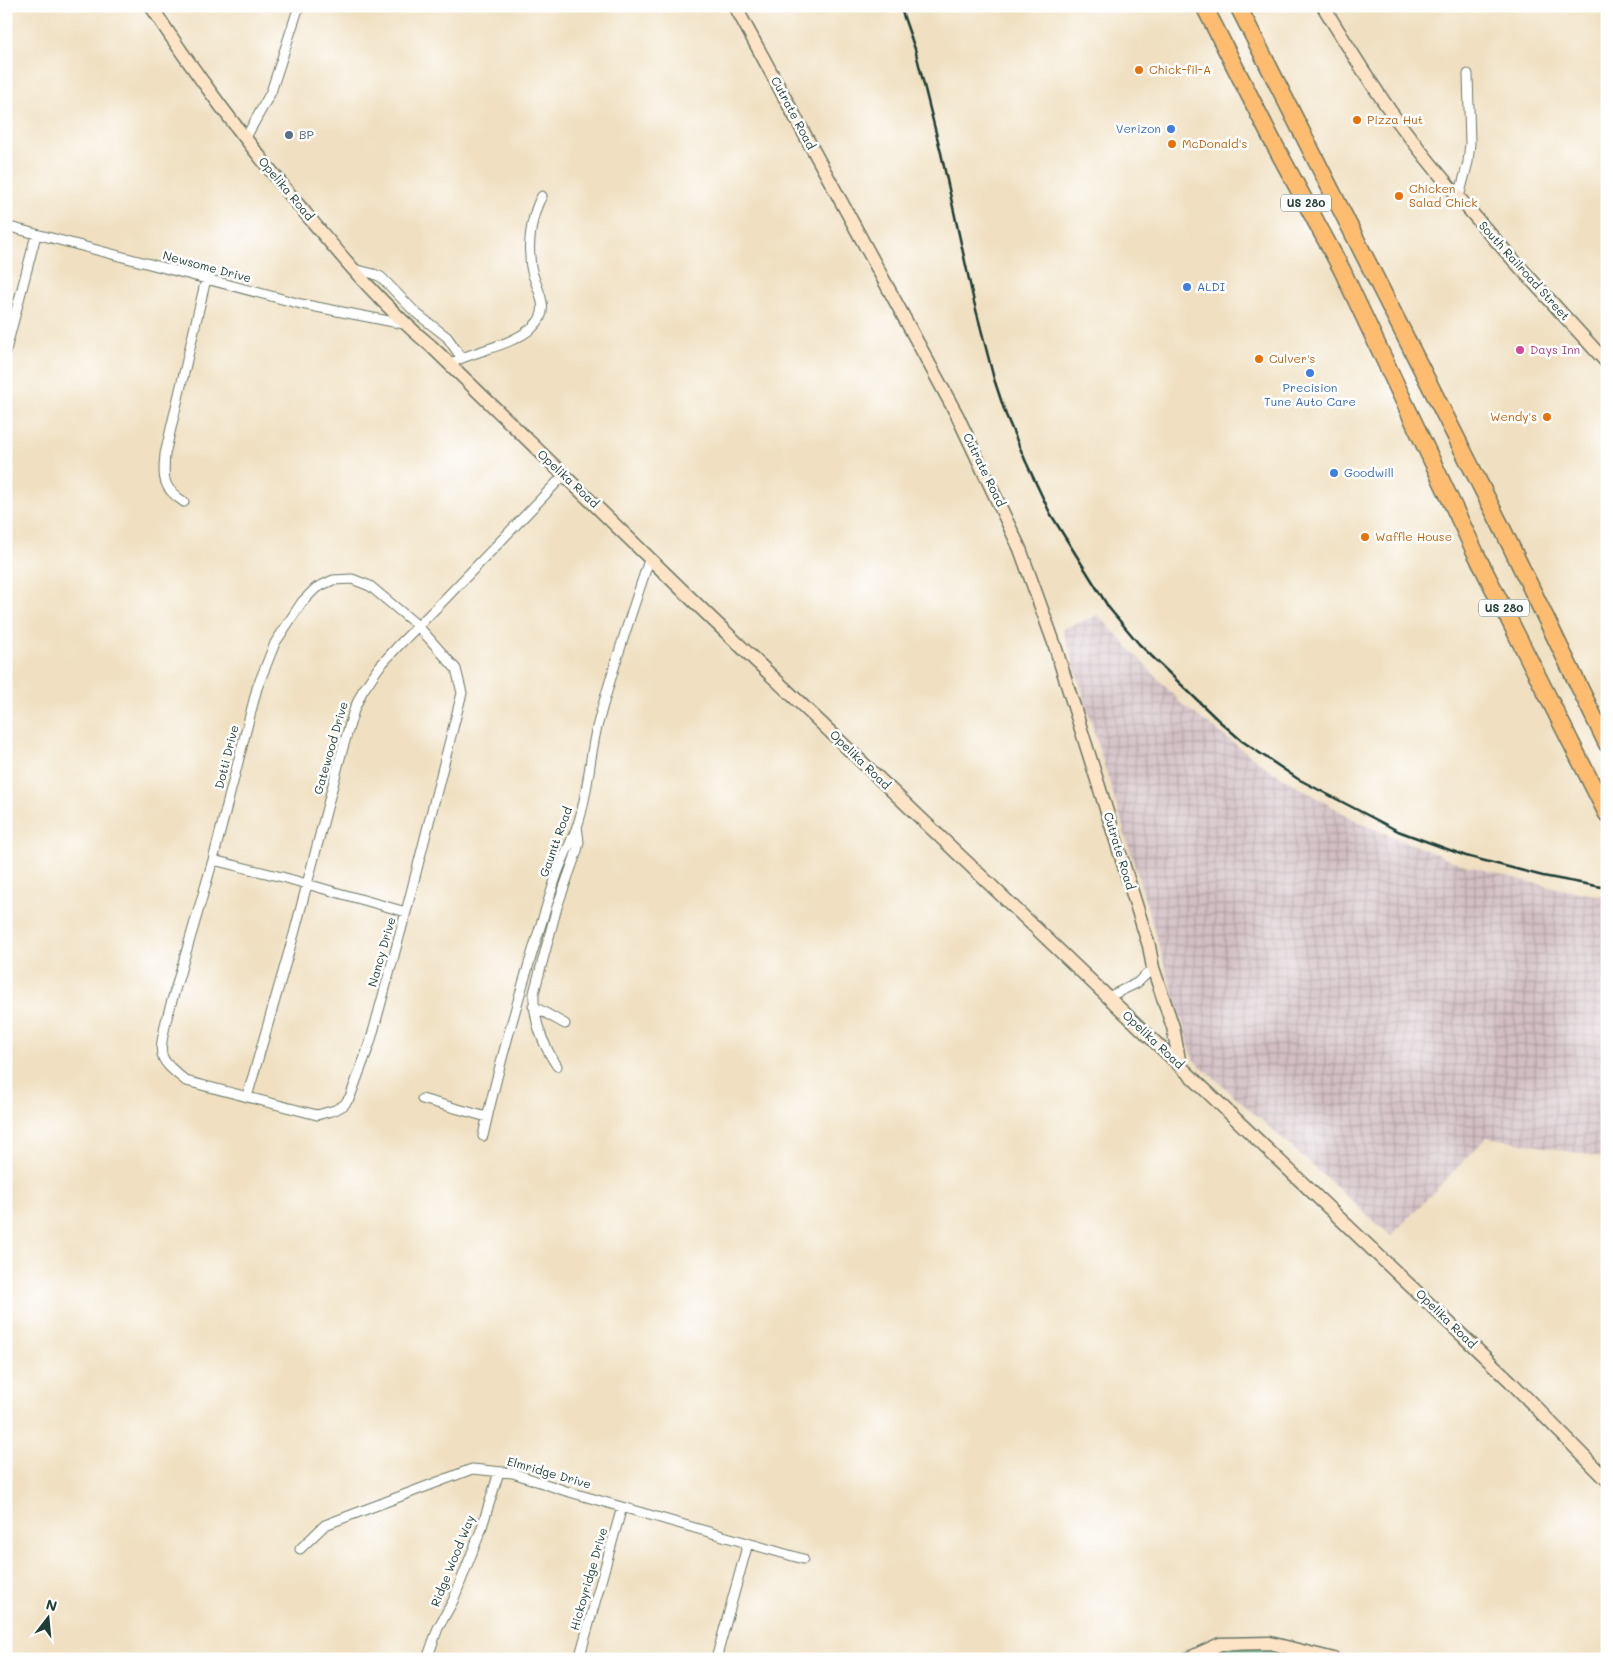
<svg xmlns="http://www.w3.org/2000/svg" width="1613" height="1665" font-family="Mali,sans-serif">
  <defs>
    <pattern id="industrial-grid" width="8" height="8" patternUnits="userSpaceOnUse" patternTransform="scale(1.25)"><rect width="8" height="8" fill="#d2bec3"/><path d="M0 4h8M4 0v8" fill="none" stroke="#aa9c9f"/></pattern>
    <pattern id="forest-crowns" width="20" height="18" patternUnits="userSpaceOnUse" patternTransform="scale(1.25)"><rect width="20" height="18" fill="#5eb17e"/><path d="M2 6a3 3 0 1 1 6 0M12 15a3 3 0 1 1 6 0" fill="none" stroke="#4d9168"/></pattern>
  </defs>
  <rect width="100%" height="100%" fill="#fff"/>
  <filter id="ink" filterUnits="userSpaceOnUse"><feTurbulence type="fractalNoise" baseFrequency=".02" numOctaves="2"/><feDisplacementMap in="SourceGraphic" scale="10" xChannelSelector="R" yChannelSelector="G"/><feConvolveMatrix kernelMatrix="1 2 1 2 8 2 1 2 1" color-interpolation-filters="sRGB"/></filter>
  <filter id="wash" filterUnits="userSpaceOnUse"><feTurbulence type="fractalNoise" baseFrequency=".0096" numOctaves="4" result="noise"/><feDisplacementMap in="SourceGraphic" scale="20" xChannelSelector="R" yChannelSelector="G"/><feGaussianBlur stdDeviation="1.12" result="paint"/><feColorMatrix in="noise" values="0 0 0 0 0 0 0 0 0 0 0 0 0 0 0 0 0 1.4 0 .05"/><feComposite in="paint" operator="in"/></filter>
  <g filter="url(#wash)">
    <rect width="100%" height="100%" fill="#f0e0c1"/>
    <!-- industrial -->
    <path fill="url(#industrial-grid)" d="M1098,615L1183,705L1270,770L1362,824L1461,864L1550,887L1607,897V1158L1487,1137L1391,1236L1193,1059L1063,629Z"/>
    <!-- forest -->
    <path fill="url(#forest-crowns)" stroke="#3e7759" d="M1267,1646L1318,1659H1201L1224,1647Z"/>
  </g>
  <g filter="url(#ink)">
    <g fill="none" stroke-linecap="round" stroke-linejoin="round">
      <!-- street casing -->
      <g stroke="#687665" stroke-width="11">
        <path id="street" d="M245,139L271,92L299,6
          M1459,197L1468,162L1470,143L1468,74
          M6,226L301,304L404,324
          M354,269L374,274L381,277L416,313L447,337L461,357
          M6,350L36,235
          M449,364C474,350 510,347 533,327C551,311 539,293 533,275C531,269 530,262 530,256C528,239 533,211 542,196
          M184,502C162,488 163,478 165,454L206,279
          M352,579L370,586L418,626L456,669L462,693L406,912L370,1043L350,1097L344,1105L335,1110L317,1115L186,1081C156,1057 159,1056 166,1021L213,860L257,688L275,643L302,602L316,588L333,580Z
          M213,860L282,877L406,912
          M1108,997L1137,983L1153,968
          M533,1006L565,1024
          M557,1066C543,1045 533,1019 534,993L557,907L577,851L579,842L577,826
          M247,1097L294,934L340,758L354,710L362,692L379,667L399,645L442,602L563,476
          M422,1099L487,1117
          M483,1136C502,1050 528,964 555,880C561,861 571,843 578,824C588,794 589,762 596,731C611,672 631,615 650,557
          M300,1549L325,1525L472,1469L513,1473L566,1491L803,1559
          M427,1659L438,1628L453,1601L481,1530L499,1472
          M579,1659L622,1507
          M716,1659L748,1543"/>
      </g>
      <!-- secondary casing -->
      <g stroke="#687665" stroke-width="15">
        <path id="secondary" d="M151,6C195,75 245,139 296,202C338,252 380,304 431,346L710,617L1510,1381L1607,1480
          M735,6L957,415L1020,549L1054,643L1149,946L1153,968L1173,1027L1180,1065
          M1323,6C1345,42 1367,78 1391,112C1456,201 1533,281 1607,363
          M1187,1659L1220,1644L1270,1643L1334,1659"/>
      </g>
      <!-- highway casing -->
      <g stroke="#687665" stroke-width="19">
        <path id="highway" d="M1204,6L1272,140L1342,270L1475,552L1607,814
          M1238,6L1501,526L1607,744"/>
      </g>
      <!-- street -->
      <use href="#street" stroke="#fff" stroke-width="9"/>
      <!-- secondary -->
      <use href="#secondary" stroke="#fee4c6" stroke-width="12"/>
      <!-- highway -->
      <use href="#highway" stroke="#fdbc70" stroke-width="16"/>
      <!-- rail -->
      <path stroke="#1f3d34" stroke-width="2.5" d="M900,6L915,49L941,153L974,302L994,379L1006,415L1026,462L1050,513L1109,608L1139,644L1218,720L1242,741L1298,779L1398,831L1466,856L1543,876L1607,888"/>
    </g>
  </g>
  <!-- markers -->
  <g fill="#e8710a" stroke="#fff" stroke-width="2">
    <circle cx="1139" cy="70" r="5"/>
    <circle cx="1357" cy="120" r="5"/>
    <circle cx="1172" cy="144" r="5"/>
    <circle cx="1399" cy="196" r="5"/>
    <circle cx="1259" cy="359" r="5"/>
    <circle cx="1547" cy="417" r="5"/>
    <circle cx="1365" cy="537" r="5"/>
  </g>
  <g fill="#3f7fe0" stroke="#fff" stroke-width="2">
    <circle cx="1171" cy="129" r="5"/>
    <circle cx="1187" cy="287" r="5"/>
    <circle cx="1310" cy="373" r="5"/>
    <circle cx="1334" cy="473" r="5"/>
  </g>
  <circle fill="#5c6f8a" stroke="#fff" stroke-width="2" cx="289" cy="135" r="5"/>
  <circle fill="#d1479c" stroke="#fff" stroke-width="2" cx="1520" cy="350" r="5"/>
  <g text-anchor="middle" stroke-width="5" stroke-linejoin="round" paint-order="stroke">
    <!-- shield labels -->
    <g fill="#fff" stroke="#627771" stroke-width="1">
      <rect x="1281" y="194.5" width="50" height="17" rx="4"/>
      <rect x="1479" y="599.5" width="50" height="17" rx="4"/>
    </g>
    <g font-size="11" font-weight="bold" fill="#1f3d34">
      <text x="1306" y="207">US 280</text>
      <text x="1504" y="612">US 280</text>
    </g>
    <!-- food labels -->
    <g font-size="12" fill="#c56008" stroke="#fff" text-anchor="start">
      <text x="1149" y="74">Chick-fil-A</text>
      <text x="1367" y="124">Pizza Hut</text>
      <text x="1182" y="148">McDonald's</text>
      <text x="1409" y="193">Chicken<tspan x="1409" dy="14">Salad Chick</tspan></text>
      <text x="1269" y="363">Culver's</text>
      <text x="1537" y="421" text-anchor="end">Wendy's</text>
      <text x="1375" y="541">Waffle House</text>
    </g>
    <!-- street labels -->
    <g font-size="12" fill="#1f3d34" stroke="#fff">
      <text transform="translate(793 113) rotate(62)" y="4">Cutrate Road</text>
      <text transform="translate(286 189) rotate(50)" y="4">Opelika Road</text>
      <text transform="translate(207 267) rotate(15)" y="4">Newsome Drive</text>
      <text transform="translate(1524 271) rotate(48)" y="4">South Railroad Street</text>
      <text transform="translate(984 470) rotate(64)" y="4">Cutrate Road</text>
      <text transform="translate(568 479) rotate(43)" y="4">Opelika Road</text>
      <text transform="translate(331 748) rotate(-74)" y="4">Gatewood Drive</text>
      <text transform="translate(227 757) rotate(-76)" y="4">Dotti Drive</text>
      <text transform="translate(860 760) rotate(44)" y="4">Opelika Road</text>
      <text transform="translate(556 842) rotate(-70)" y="4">Gauntt Road</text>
      <text transform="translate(1119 851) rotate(73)" y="4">Cutrate Road</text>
      <text transform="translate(382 952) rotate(-74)" y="4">Nancy Drive</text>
      <text transform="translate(1153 1040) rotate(43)" y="4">Opelika Road</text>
      <text transform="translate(1446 1319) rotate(44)" y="4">Opelika Road</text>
      <text transform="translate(549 1473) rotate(16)" y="4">Elmridge Drive</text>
      <text transform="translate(453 1561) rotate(-68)" y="4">Ridge Wood Way</text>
      <text transform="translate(589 1579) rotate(-74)" y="4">Hickoyridge Drive</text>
    </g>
    <!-- shop labels -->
    <g font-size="12" fill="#366cbe" stroke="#fff" text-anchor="start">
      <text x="1161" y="133" text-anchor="end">Verizon</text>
      <text x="1197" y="291">ALDI</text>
      <text x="1310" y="392" text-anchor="middle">Precision<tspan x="1310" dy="14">Tune Auto Care</tspan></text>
      <text x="1344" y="477">Goodwill</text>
    </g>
    <!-- service labels -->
    <g font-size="12" fill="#4e5e75" stroke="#fff" text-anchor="start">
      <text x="299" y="139">BP</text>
    </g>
    <!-- hotel labels -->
    <g font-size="12" fill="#b23c85" stroke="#fff" text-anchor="start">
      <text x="1530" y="354">Days Inn</text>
    </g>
  </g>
  <!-- margin -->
  <rect width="1613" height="1665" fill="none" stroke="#fff" stroke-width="25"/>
  <!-- north arrow -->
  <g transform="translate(48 1618) rotate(16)" stroke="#ffffff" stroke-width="4" paint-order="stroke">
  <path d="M0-4L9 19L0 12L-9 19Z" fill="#1f3d34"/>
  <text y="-8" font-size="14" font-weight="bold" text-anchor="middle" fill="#1f3d34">N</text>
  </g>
</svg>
